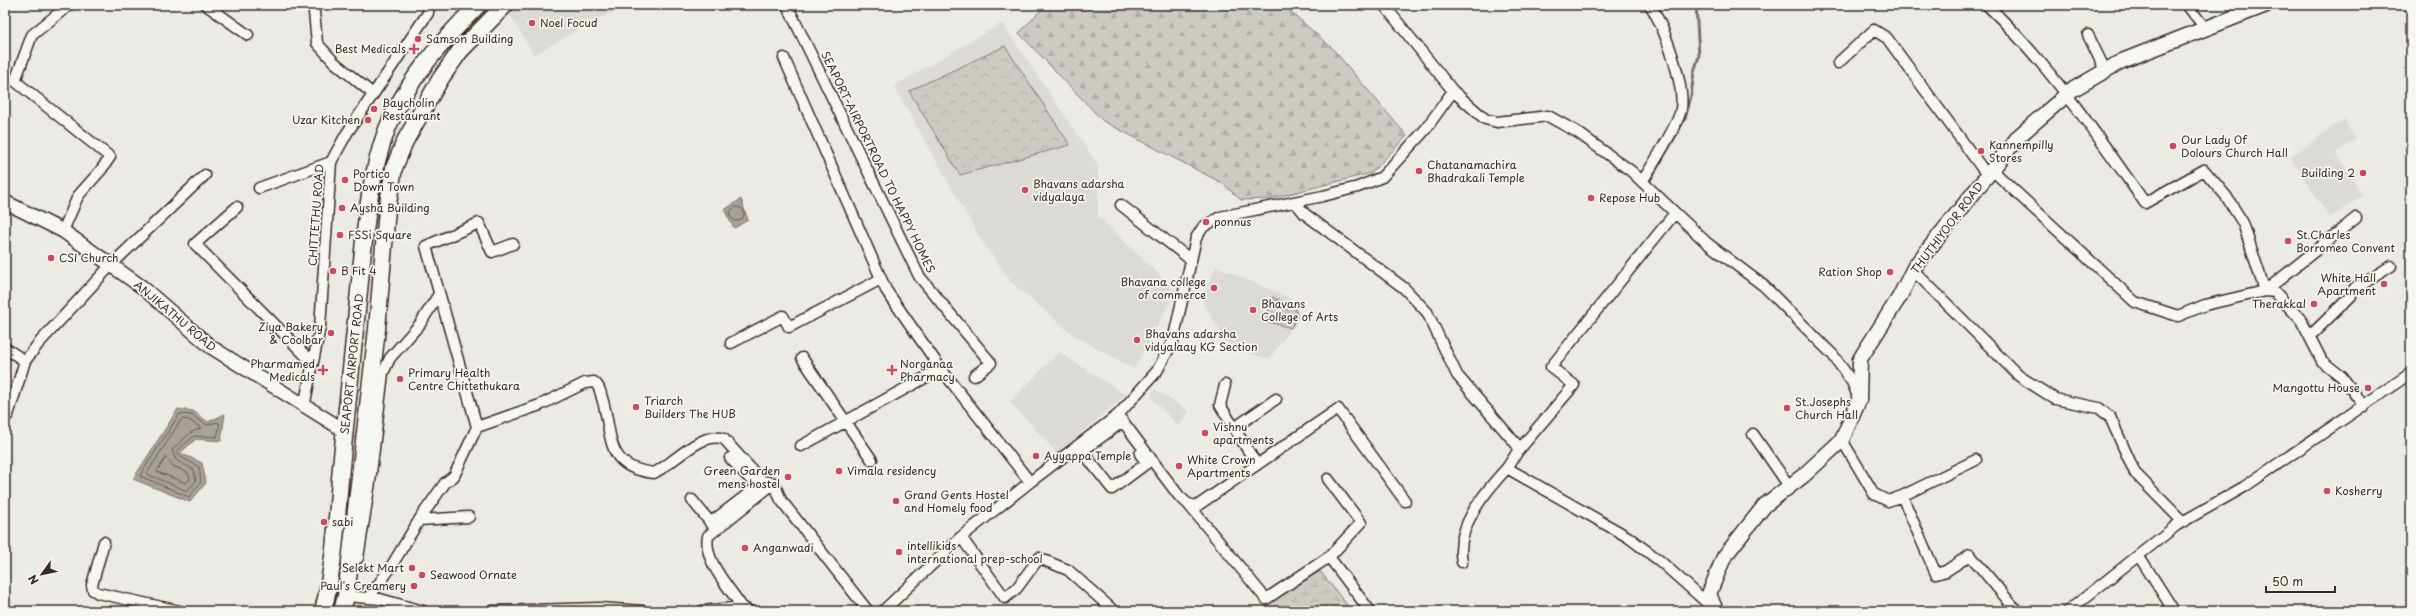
<svg xmlns="http://www.w3.org/2000/svg" width="2416" height="616" font-family="'Playpen Sans',sans-serif">
  <defs>
    <pattern id="forest-firs" width="22" height="20" patternUnits="userSpaceOnUse"><rect width="22" height="20" fill="#cdcac4"/><path d="M5 1l3.5 6h-7zM16 11l3.5 6h-7z" fill="#b1aea8"/></pattern>
    <pattern id="wetland-marsh" width="20" height="14" patternUnits="userSpaceOnUse"><rect width="20" height="14" fill="#cdcac4"/><path d="M1 5h8M5 5V1M11 12h8M15 12V8" fill="none" stroke="#b1aea8"/></pattern>
    <pattern id="park-crowns" width="20" height="18" patternUnits="userSpaceOnUse"><rect width="20" height="18" fill="#cdcac4"/><path d="M2 6a3 3 0 1 1 6 0M12 15a3 3 0 1 1 6 0" fill="none" stroke="#b1aea8"/></pattern>
  </defs>
  <rect width="100%" height="100%" fill="#ebeae5"/>
  <filter id="ink" filterUnits="userSpaceOnUse"><feTurbulence type="fractalNoise" baseFrequency=".025" numOctaves="2"/><feDisplacementMap in="SourceGraphic" scale="8" xChannelSelector="R" yChannelSelector="G"/><feConvolveMatrix kernelMatrix="1 2 1 2 8 2 1 2 1" color-interpolation-filters="sRGB"/></filter>
  <g filter="url(#ink)">
    <!-- built -->
    <path fill="#dcdad4" d="M517,5H636L595,20L534,55L509,13Z
      M1002,23L1098,165V216L1176,291L1134,369L1072,334L1012,283L981,240L894,86Z
      M2344,119L2355,139L2336,153L2363,195L2330,218L2290,157Z
      M1216,266L1298,302L1299,318L1269,359L1229,347L1202,300Z
      M1059,352L1126,395L1057,453L1010,402Z
      M1154,389L1189,411L1179,427L1151,397Z"/>
    <!-- forest -->
    <path fill="url(#forest-firs)" stroke="#847a71" d="M1046,5H1283L1332,48L1407,136L1371,173L1269,199L1241,200L1222,183L1103,121L1019,33Z"/>
    <!-- wetland -->
    <path fill="url(#wetland-marsh)" stroke="#847a71" d="M1320,571L1350,609L1346,611H1258Z"/>
    <!-- park -->
    <path fill="url(#park-crowns)" stroke="#847a71" d="M1005,46L1070,145L960,175L909,91Z
      M1272,297L1295,307L1297,317L1291,328L1266,321Z"/>
    <!-- water -->
    <path fill="#a8a198" stroke="#7c7167" d="M741,199L748,220L734,228L724,210Z
      M178,409L193,411L208,422L225,414L221,441L196,439L180,453L202,463L206,483L190,502L133,479Z"/>
    <g fill="none" stroke-linecap="round" stroke-linejoin="round">
      <!-- shore -->
      <path stroke="#675a4f" stroke-width="1" d="M730 214a7 7 0 1 1 14 0a7 7 0 1 1-14 0Z
        M180,414L191,415L207,425L217,422L220,424L217,437L194,436L177,451L179,456L199,467L201,482L189,497L140,476Z
        M182,419L189,420L201,428L190,433L172,450L176,460L194,470L196,481L187,491L147,474Z
        M166,458L173,466L188,473L190,479L186,483L157,472Z"/>
      <!-- stream -->
      <path stroke="#7c7167" stroke-width="3" d="M1648,184L1685,119L1691,96L1694,72L1699,56L1696,5"/>
      <!-- minor casing -->
      <g stroke="#3b2a1e" stroke-width="13">
        <path id="minor" d="M206,5L248,35
          M787,5L919,276L991,363L974,376
          M1384,5L1453,91
          M1987,5C2049,64 2096,134 2145,203L2204,170L2226,196L2243,223L2265,291L2356,218
          M2187,5L2205,28
          M314,12L317,43L334,62L373,94
          M2088,35L2105,70
          M784,58L886,290L941,369L1030,482L1118,415L1157,371L1173,341L1196,238L1203,227L1220,217L1323,196L1358,187L1382,177L1425,130L1453,91L1485,119L1497,122L1548,116L1577,132L1631,171L1707,243L1764,286L1833,355L1852,382L1857,394
          M1838,63L1874,30L1887,38L1987,175
          M1991,169L2135,302L2178,316L2205,305L2265,291L2275,292L2301,320L2322,361L2342,377L2364,406
          M1642,182C1651,167 1679,124 1681,109C1685,84 1664,26 1650,5
          M259,188L331,162
          M1295,202L1305,214L1404,288L1427,312L1457,375L1517,445L1518,451L1507,468L1628,537L1660,561L1706,602L1713,603
          M1121,205L1191,260
          M237,207L195,244L308,358L312,367
          M63,231L78,196L101,170L110,157L15,81L32,35L69,5
          M1913,270L2019,376L2055,399L2099,408L2110,417L2135,473L2183,522
          M2310,336L2351,296L2353,290L2391,266
          M731,343L783,316L789,327L881,279
          M5,348L25,361
          M802,358L872,460
          M1225,385L1220,405L1257,465
          M304,407L320,327L331,162L347,133L428,13L429,5
          M8,415L25,361L39,343L111,265L205,175
          M1118,415L1179,496L1188,504L1197,506L1338,409L1405,501
          M1118,425L1082,451L1112,489L1147,463L1140,454
          M477,427L426,246L479,223L492,252L513,244
          M1234,428L1276,399
          M1753,434L1789,486
          M1842,440L1874,494L1888,501L1902,496L1936,574L1946,571L1970,555L2017,611
          M801,446L941,369
          M1518,451L1574,385L1551,367L1675,213
          M1328,479L1361,523L1329,557
          M1902,496L1976,460
          M692,500L715,528
          M1188,504L1266,599L1329,557L1370,611
          M419,520L469,517
          M710,523L756,488L755,484L730,458
          M961,537L1005,598L1017,588L1039,558L1068,570L1114,611
          M104,542L92,585L93,590L98,593L180,611
          M2139,556L2174,611
          M358,558L370,482L383,373L390,358L420,324L439,294
          M1462,562C1455,527 1485,492 1507,468
          M346,596L380,599L423,611
          M369,597L389,570L421,517L445,483L454,476L477,427L540,405L585,383L594,382C600,387 600,391 602,398C614,436 603,467 654,473C673,464 702,430 724,439L762,481L774,483L781,500L868,611
          M742,607C729,587 703,561 708,536L774,483
          M492,611L600,608L643,611
          M702,611L742,607L749,611
          M883,611L961,537L1030,482
          M2068,611L2177,525L2244,487L2411,373"/>
      </g>
      <!-- tertiary casing -->
      <g stroke="#3b2a1e" stroke-width="16">
        <path id="tertiary" d="M5,202L63,231L142,287L211,347L345,431"/>
      </g>
      <!-- secondary casing -->
      <g stroke="#3b2a1e" stroke-width="17">
        <path id="secondary" d="M1716,611L1709,594L1724,557L1765,505L1803,476L1842,440L1859,400L1860,359L1900,296L1915,266L2019,136L2072,90L2122,61L2266,5"/>
      </g>
      <!-- primary casing -->
      <g stroke="#3b2a1e" stroke-width="19">
        <path id="primary" d="M323,611C335,564 337,515 341,467C347,405 354,343 360,281C365,230 369,177 387,129C406,81 443,40 478,5
          M342,611L346,596L377,329L387,209L394,168L405,141L441,78L460,51L505,5"/>
      </g>
      <!-- minor -->
      <use href="#minor" stroke="#f6f6f2" stroke-width="10"/>
      <!-- tertiary -->
      <use href="#tertiary" stroke="#f6f6f2" stroke-width="13"/>
      <!-- secondary -->
      <use href="#secondary" stroke="#f6f6f2" stroke-width="14"/>
      <!-- primary -->
      <use href="#primary" stroke="#f6f6f2" stroke-width="16"/>
    </g>
  </g>
  <!-- markers -->
  <g fill="#d1495b" stroke="#f6f6f2" stroke-width="1.5">
    <circle cx="532" cy="23" r="4"/>
    <circle cx="418" cy="39" r="4"/>
    <path d="M412 43h4v4h4v4h-4v4h-4v-4h-4v-4h4z"/>
    <circle cx="374" cy="109" r="4"/>
    <circle cx="368" cy="120" r="4"/>
    <circle cx="2173" cy="146" r="4"/>
    <circle cx="1981" cy="151" r="4"/>
    <circle cx="1419" cy="171" r="4"/>
    <circle cx="2363" cy="173" r="4"/>
    <circle cx="345" cy="180" r="4"/>
    <circle cx="1025" cy="190" r="4"/>
    <circle cx="1591" cy="198" r="4"/>
    <circle cx="342" cy="208" r="4"/>
    <circle cx="1206" cy="222" r="4"/>
    <circle cx="340" cy="235" r="4"/>
    <circle cx="2288" cy="241" r="4"/>
    <circle cx="51" cy="258" r="4"/>
    <circle cx="333" cy="271" r="4"/>
    <circle cx="1890" cy="272" r="4"/>
    <circle cx="2384" cy="284" r="4"/>
    <circle cx="1214" cy="288" r="4"/>
    <circle cx="2314" cy="304" r="4"/>
    <circle cx="1253" cy="310" r="4"/>
    <circle cx="331" cy="333" r="4"/>
    <circle cx="1137" cy="340" r="4"/>
    <path d="M321 364h4v4h4v4h-4v4h-4v-4h-4v-4h4z"/>
    <path d="M890 364h4v4h4v4h-4v4h-4v-4h-4v-4h4z"/>
    <circle cx="400" cy="379" r="4"/>
    <circle cx="2368" cy="388" r="4"/>
    <circle cx="636" cy="407" r="4"/>
    <circle cx="1787" cy="408" r="4"/>
    <circle cx="1205" cy="433" r="4"/>
    <circle cx="1036" cy="456" r="4"/>
    <circle cx="1179" cy="466" r="4"/>
    <circle cx="839" cy="471" r="4"/>
    <circle cx="788" cy="477" r="4"/>
    <circle cx="2327" cy="491" r="4"/>
    <circle cx="896" cy="501" r="4"/>
    <circle cx="324" cy="522" r="4"/>
    <circle cx="745" cy="548" r="4"/>
    <circle cx="899" cy="552" r="4"/>
    <circle cx="412" cy="568" r="4"/>
    <circle cx="422" cy="575" r="4"/>
    <circle cx="414" cy="586" r="4"/>
  </g>
  <g text-anchor="middle" stroke-width="3.5" stroke-linejoin="round" paint-order="stroke">
    <!-- poi labels -->
    <g font-size="11" fill="#3b2a1e" stroke="#f6f6f2" text-anchor="start">
      <text x="540" y="27">Noel Focud</text>
      <text x="426" y="43">Samson Building</text>
      <text x="406" y="53" text-anchor="end">Best Medicals</text>
      <text x="382" y="107">Baycholin<tspan x="382" dy="13">Restaurant</tspan></text>
      <text x="360" y="124" text-anchor="end">Uzar Kitchen</text>
      <text x="2181" y="144">Our Lady Of<tspan x="2181" dy="13">Dolours Church Hall</tspan></text>
      <text x="1989" y="149">Kannempilly<tspan x="1989" dy="13">Stores</tspan></text>
      <text x="1427" y="169">Chatanamachira<tspan x="1427" dy="13">Bhadrakali Temple</tspan></text>
      <text x="2355" y="177" text-anchor="end">Building 2</text>
      <text x="353" y="178">Portico<tspan x="353" dy="13">Down Town</tspan></text>
      <text x="1033" y="188">Bhavans adarsha<tspan x="1033" dy="13">vidyalaya</tspan></text>
      <text x="1599" y="202">Repose Hub</text>
      <text x="350" y="212">Aysha Building</text>
      <text x="1214" y="226">ponnus</text>
      <text x="348" y="239">FSSi Square</text>
      <text x="2296" y="239">St.Charles<tspan x="2296" dy="13">Borromeo Convent</tspan></text>
      <text x="59" y="262">CSI Church</text>
      <text x="341" y="275">B Fit 4</text>
      <text x="1882" y="276" text-anchor="end">Ration Shop</text>
      <text x="2376" y="282" text-anchor="end">White Hall<tspan x="2376" dy="13">Apartment</tspan></text>
      <text x="1206" y="286" text-anchor="end">Bhavana college<tspan x="1206" dy="13">of commerce</tspan></text>
      <text x="1261" y="308">Bhavans<tspan x="1261" dy="13">College of Arts</tspan></text>
      <text x="2306" y="308" text-anchor="end">Therakkal</text>
      <text x="323" y="331" text-anchor="end">Ziya Bakery<tspan x="323" dy="13">&amp; Coolbar</tspan></text>
      <text x="1145" y="338">Bhavans adarsha<tspan x="1145" dy="13">vidyalaay KG Section</tspan></text>
      <text x="315" y="368" text-anchor="end">Pharmamed<tspan x="315" dy="13">Medicals</tspan></text>
      <text x="900" y="368">Norganaa<tspan x="900" dy="13">Pharmacy</tspan></text>
      <text x="408" y="377">Primary Health<tspan x="408" dy="13">Centre Chittethukara</tspan></text>
      <text x="2360" y="392" text-anchor="end">Mangottu House</text>
      <text x="644" y="405">Triarch<tspan x="644" dy="13">Builders The HUB</tspan></text>
      <text x="1795" y="406">St.Josephs<tspan x="1795" dy="13">Church Hall</tspan></text>
      <text x="1213" y="431">Vishnu<tspan x="1213" dy="13">apartments</tspan></text>
      <text x="1044" y="460">Ayyappa Temple</text>
      <text x="1187" y="464">White Crown<tspan x="1187" dy="13">Apartments</tspan></text>
      <text x="780" y="475" text-anchor="end">Green Garden<tspan x="780" dy="13">mens hostel</tspan></text>
      <text x="847" y="475">Vimala residency</text>
      <text x="2335" y="495">Kosherry</text>
      <text x="904" y="499">Grand Gents Hostel<tspan x="904" dy="13">and Homely food</tspan></text>
      <text x="332" y="526">sabi</text>
      <text x="907" y="550">intellikids<tspan x="907" dy="13">international prep-school</tspan></text>
      <text x="753" y="552">Anganwadi</text>
      <text x="404" y="572" text-anchor="end">Selekt Mart</text>
      <text x="430" y="579">Seawood Ornate</text>
      <text x="406" y="590" text-anchor="end">Paul's Creamery</text>
    </g>
    <!-- street labels -->
    <g font-size="11" fill="#3b2a1e" stroke="#f6f6f2">
      <text transform="translate(878 162) rotate(64)" y="4">SEAPORT-AIRPORTROAD TO HAPPY HOMES</text>
      <text transform="translate(316 215) rotate(-86)" y="4">CHITTETHU ROAD</text>
      <text transform="translate(1947 228) rotate(-53)" y="4">THUTHIYOOR ROAD</text>
      <text transform="translate(175 316) rotate(40)" y="4">ANJIKATHU ROAD</text>
      <text transform="translate(352 364) rotate(-84)" y="4">SEAPORT AIRPORT ROAD</text>
    </g>
  </g>
  <!-- margin -->
  <rect width="2416" height="616" fill="none" stroke="#f6f6f2" stroke-width="20"/>
  <rect x="10" y="10" width="2396" height="596" fill="none" stroke="#3b2a1e" stroke-width="1.5" filter="url(#ink)"/>
  <!-- north arrow -->
  <g transform="translate(42 574) rotate(237)" stroke="#f6f6f2" stroke-width="3" paint-order="stroke">
  <path d="M0-3L7 15L0 10L-7 15Z" fill="#3b2a1e"/>
  <text y="-6" font-size="11" font-weight="bold" text-anchor="middle" fill="#3b2a1e">N</text>
  </g>
  <!-- scale -->
  <path d="M2266 586v6h69v-6" fill="none" stroke="#3b2a1e" stroke-width="2"/>
  <text x="2272" y="586" font-size="12" fill="#3b2a1e" stroke="#f6f6f2" stroke-width="3" paint-order="stroke">50 m</text>
</svg>
